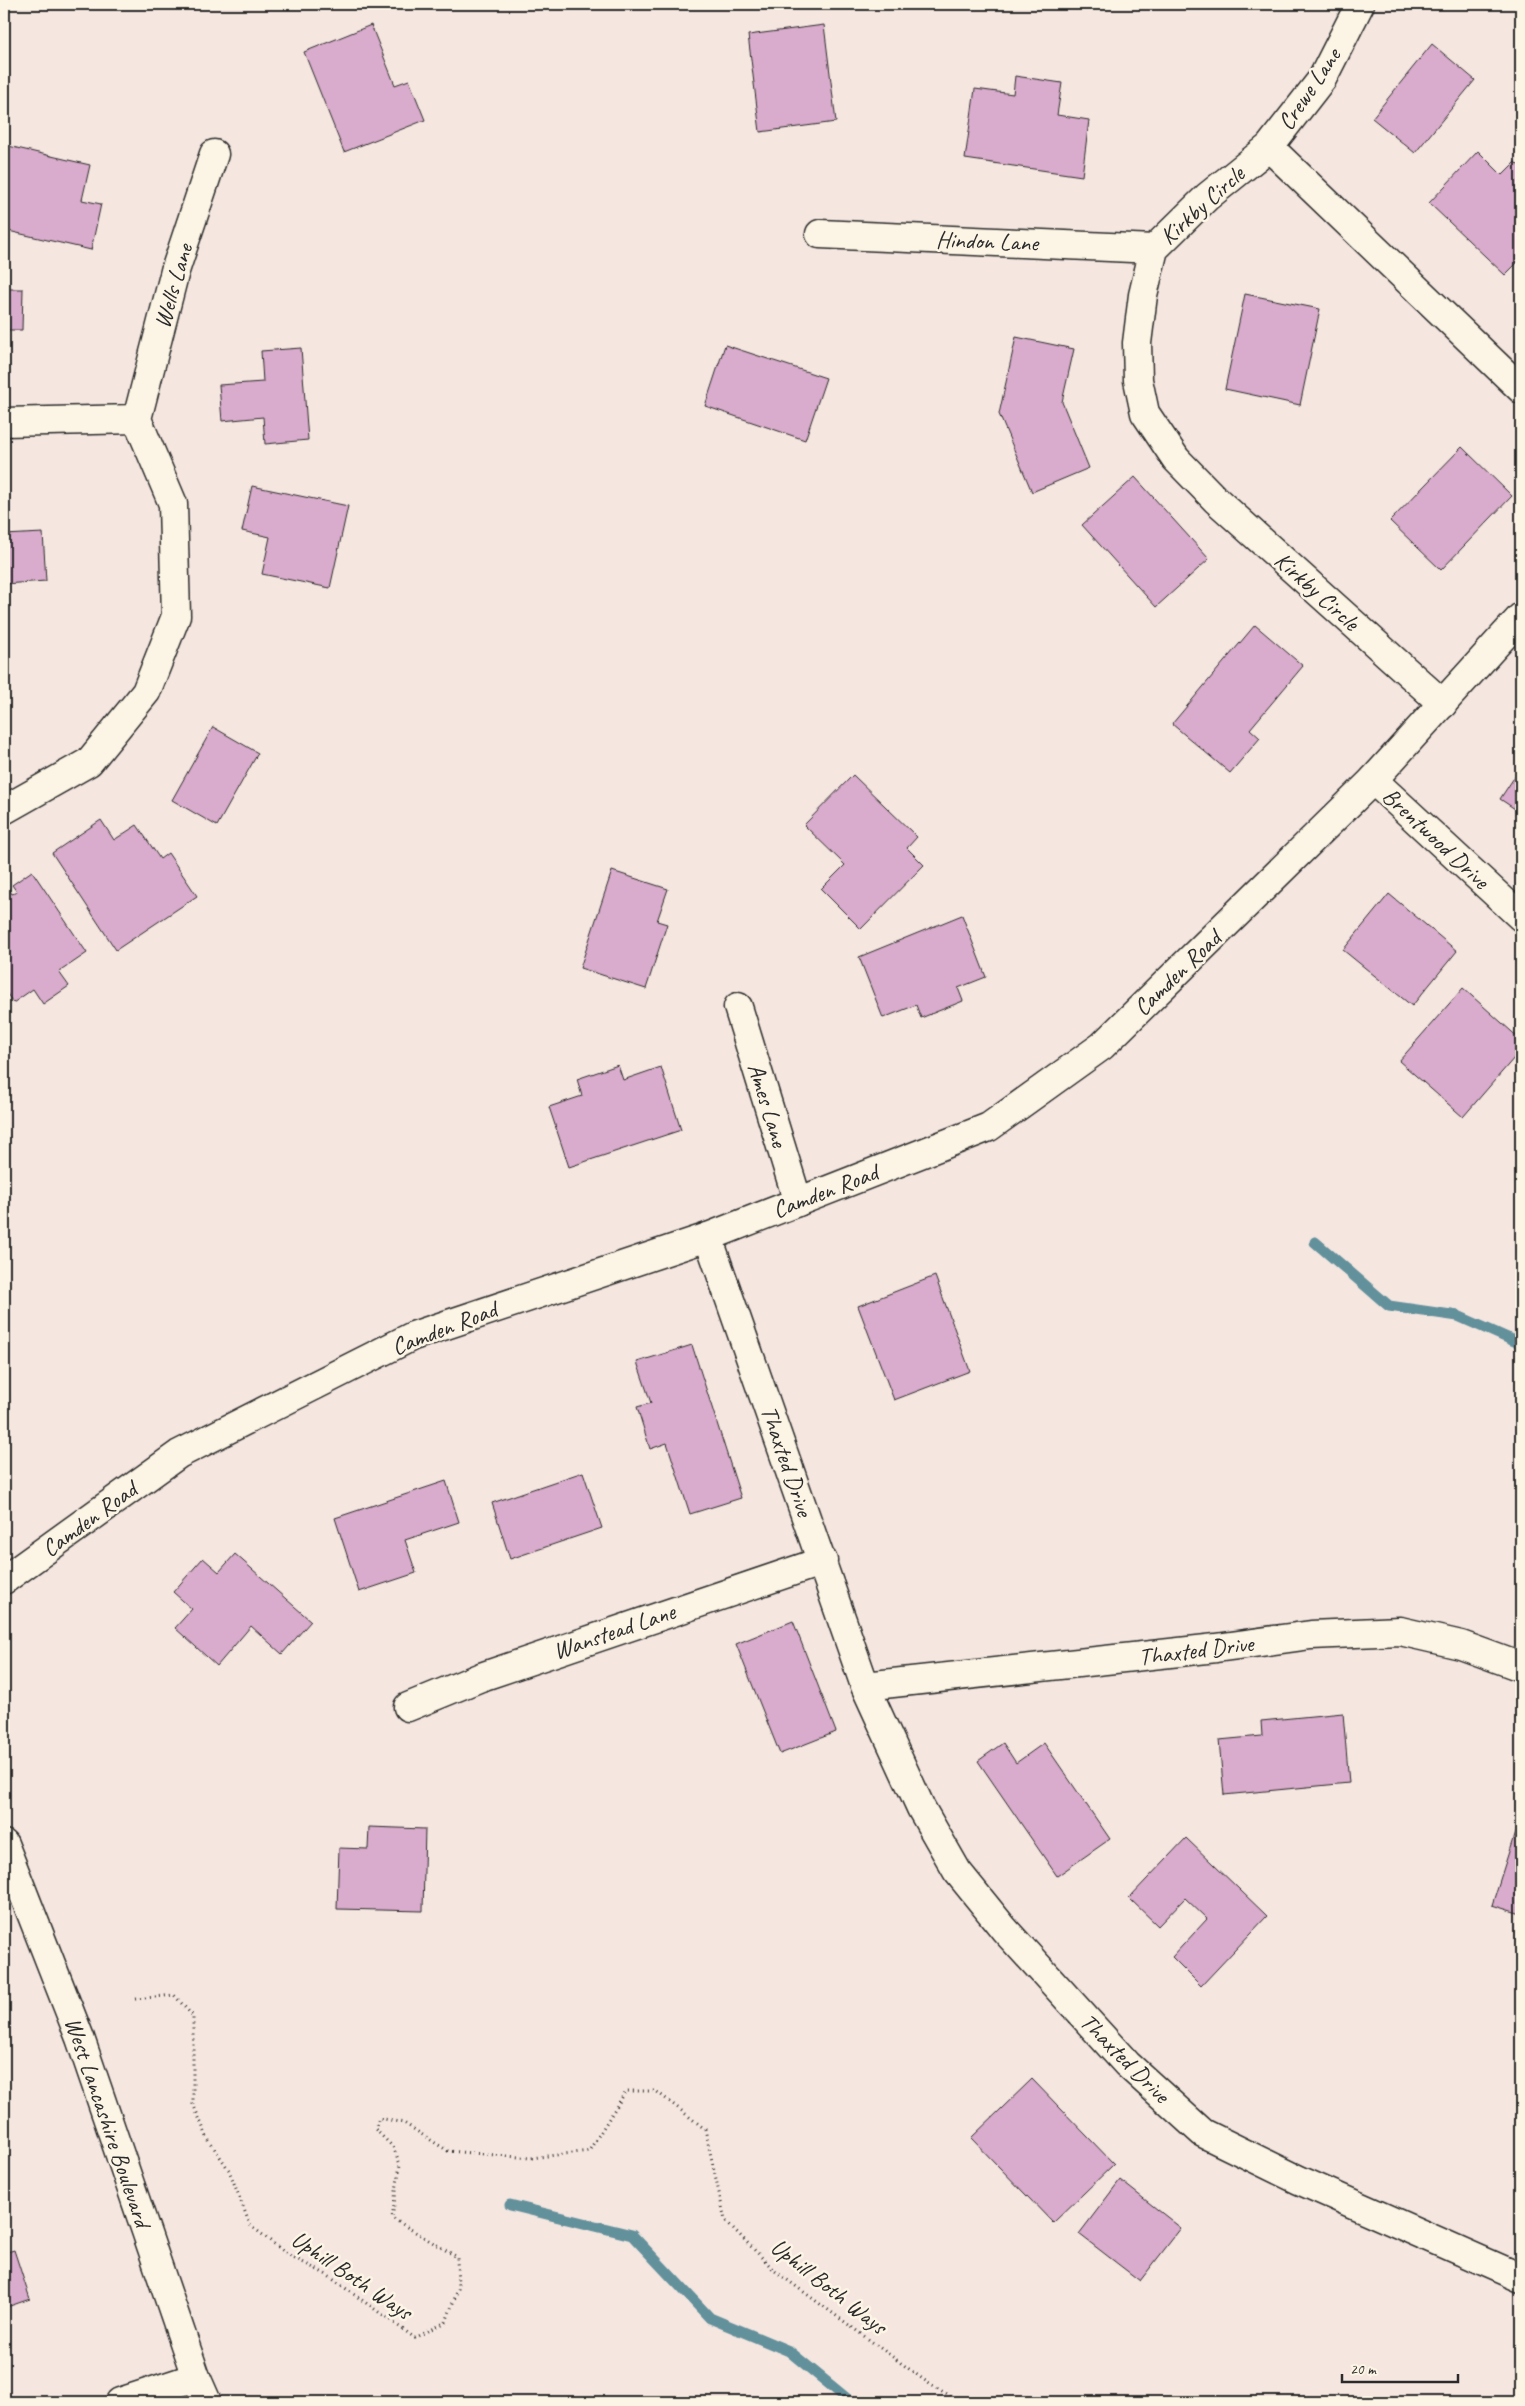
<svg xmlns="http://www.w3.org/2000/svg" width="1525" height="2406" font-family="Caveat,sans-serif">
  <rect width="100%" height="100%" fill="#f5e6e0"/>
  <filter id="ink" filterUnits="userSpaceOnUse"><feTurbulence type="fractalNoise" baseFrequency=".02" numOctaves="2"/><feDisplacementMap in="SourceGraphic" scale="10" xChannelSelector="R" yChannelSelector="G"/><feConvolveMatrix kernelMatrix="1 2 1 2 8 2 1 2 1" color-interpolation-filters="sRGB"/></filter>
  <g filter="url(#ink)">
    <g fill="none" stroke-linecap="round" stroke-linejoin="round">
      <!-- stream -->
      <path stroke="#62909b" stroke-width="11" d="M1315,1242L1389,1306L1458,1316L1521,1344
        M510,2205L632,2235L710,2318L789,2351L851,2402"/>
    </g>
    <!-- building -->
    <path fill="#d9abcc" stroke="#2b2b2b" d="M371,25L395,85L409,80L425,120L344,152L304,52Z
      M824,25L836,122L760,132L748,35Z
      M1432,44L1475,80L1415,153L1372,118Z
      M1015,76L1062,83L1057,115L1089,120L1082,176L965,159L975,89L1013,94Z
      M4,145L90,165L82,200L101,204L91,250L4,230Z
      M1478,151L1502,175L1515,162L1521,168V259L1505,275L1429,203Z
      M4,289H23L22,330H5L4,371Z
      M1245,294L1320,309L1300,405L1225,389Z
      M1016,337L1074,349L1062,402L1089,468L1032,492L999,414Z
      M725,345L826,378L805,440L705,406Z
      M301,348L308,440L265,444L263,417L222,421L219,385L263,382L261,351Z
      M1462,447L1512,496L1441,570L1390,521Z
      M1135,477L1209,559L1156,607L1082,525Z
      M252,486L348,506L330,588L262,574L270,537L242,531Z
      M43,533L46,581L4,584V535Z
      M1255,625L1303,666L1250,729L1260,738L1230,773L1172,724Z
      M213,727L258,753L217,826L172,800Z
      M1521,767V813L1500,799Z
      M853,775L917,837L907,848L924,865L861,929L821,889L845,865L804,825Z
      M101,820L114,840L137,825L160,859L168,853L197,896L116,950L52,853Z
      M32,871L87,953L59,972L69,986L43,1004L33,989L13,1003L4,989V882L12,894L17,892L12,885Z
      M612,871L668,889L657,921L667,924L646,989L580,968Z
      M1389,894L1457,951L1412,1006L1343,950Z
      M962,915L986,977L958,988L963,1001L921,1018L916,1005L883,1018L859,957Z
      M1463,988L1521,1040V1050L1463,1117L1399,1061Z
      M618,1065L623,1080L661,1067L681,1130L569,1167L549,1107L582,1096L577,1079Z
      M935,1276L970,1371L894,1400L858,1306Z
      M692,1345L741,1498L690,1514L667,1443L650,1449L637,1407L651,1403L637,1362Z
      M583,1472L602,1528L510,1559L492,1503Z
      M446,1481L459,1522L405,1540L416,1573L359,1592L335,1518Z
      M235,1554L311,1621L282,1654L251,1626L217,1666L175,1628L192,1609L173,1592L203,1558L219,1572Z
      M793,1621L836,1732L780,1754L736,1644Z
      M1343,1713L1349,1783L1224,1795L1219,1740L1262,1736L1261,1721Z
      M1003,1743L1016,1763L1044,1743L1110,1839L1057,1876L978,1761Z
      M1519,1820L1521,1821V1914L1492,1905Z
      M369,1827L425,1829L423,1911L337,1909L339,1848L368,1849Z
      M1186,1838L1267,1916L1201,1986L1172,1957L1207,1919L1185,1898L1158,1926L1129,1898Z
      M1032,2079L1114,2164L1053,2223L971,2138Z
      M1120,2180L1181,2228L1140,2281L1079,2234Z
      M14,2250L30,2299L4,2308V2253Z"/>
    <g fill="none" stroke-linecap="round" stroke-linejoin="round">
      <!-- minor casing -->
      <g stroke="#2b2b2b" stroke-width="31">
        <path id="minor" d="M1360,4L1322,79L1269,147L1207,197L1154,249L1143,295L1137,343L1138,380L1145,413L1176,459L1216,500L1443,704
          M1269,147L1521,389
          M820,234L1154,249
          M137,419L175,271L214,154
          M4,422L137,419
          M1373,780L1521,917
          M4,810L89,762L146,692L176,616L173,504L137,419
          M738,1007L798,1202
          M708,1237L865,1686L921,1808L957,1871L1004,1929L1127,2064L1203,2133L1299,2180L1521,2278
          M865,1686L1216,1648L1311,1635L1400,1631L1461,1645L1521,1667
          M408,1707L481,1677L823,1561
          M120,2402L196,2377"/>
      </g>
      <!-- tertiary casing -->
      <g stroke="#2b2b2b" stroke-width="31">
        <path id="tertiary" d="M4,1580L179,1454L413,1336L708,1237L989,1127L1102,1046L1373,780L1521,617"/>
      </g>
      <!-- secondary casing -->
      <g stroke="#2b2b2b" stroke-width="31">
        <path id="secondary" d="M4,1844L80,2038L196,2377L207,2402"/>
      </g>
      <!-- path -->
      <path stroke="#2b2b2b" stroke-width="3" stroke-dasharray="1 4" stroke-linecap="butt" d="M135,1999L174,1995L193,2016V2104L208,2139L229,2170L250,2225L287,2254L327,2275L415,2338L446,2322L458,2289L457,2257L392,2218L400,2164L393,2147L375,2129L379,2118L404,2123L448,2151L531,2158L589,2151L626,2091H656L705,2129L725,2220L775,2271L931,2385L962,2402
        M4,2042L9,2040"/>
      <!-- minor -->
      <use href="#minor" stroke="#fcf5e5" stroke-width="28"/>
      <!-- tertiary -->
      <use href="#tertiary" stroke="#fcf5e5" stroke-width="28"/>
      <!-- secondary -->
      <use href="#secondary" stroke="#fcf5e5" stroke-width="28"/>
    </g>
  </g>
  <g text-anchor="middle" stroke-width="5" stroke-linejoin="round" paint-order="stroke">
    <!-- street labels -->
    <g font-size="24" fill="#2b2b2b" stroke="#fcf5e5">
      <text transform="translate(1309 89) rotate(-56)" y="8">Crewe Lane</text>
      <text transform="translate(1202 205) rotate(-42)" y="8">Kirkby Circle</text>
      <text transform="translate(987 241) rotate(2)" y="8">Hindon Lane</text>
      <text transform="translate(173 286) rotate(-74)" y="8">Wells Lane</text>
      <text transform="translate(1317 591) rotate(42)" y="8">Kirkby Circle</text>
      <text transform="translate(1436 838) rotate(43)" y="8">Brentwood Drive</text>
      <text transform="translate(1177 973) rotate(-44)" y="8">Camden Road</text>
      <text transform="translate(768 1105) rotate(73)" y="8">Ames Lane</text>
      <text transform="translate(825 1191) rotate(-21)" y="8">Camden Road</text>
      <text transform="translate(444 1328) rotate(-21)" y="8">Camden Road</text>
      <text transform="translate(787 1461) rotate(71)" y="8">Thaxted Drive</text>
      <text transform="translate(89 1519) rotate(-36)" y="8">Camden Road</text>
      <text transform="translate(614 1631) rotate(-19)" y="8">Wanstead Lane</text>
      <text transform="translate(1196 1650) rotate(-7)" y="8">Thaxted Drive</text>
      <text transform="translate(1125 2058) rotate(45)" y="8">Thaxted Drive</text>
      <text transform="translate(108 2122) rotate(71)" y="8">West Lancashire Boulevard</text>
      <text transform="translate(352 2275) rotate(34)" y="8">Uphill Both Ways</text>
      <text transform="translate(829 2286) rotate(38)" y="8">Uphill Both Ways</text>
    </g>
  </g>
  <!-- margin -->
  <rect width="1525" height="2406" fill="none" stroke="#fcf5e5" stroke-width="20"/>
  <rect x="10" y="10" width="1505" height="2386" fill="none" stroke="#2b2b2b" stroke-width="2" filter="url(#ink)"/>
  <!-- scale -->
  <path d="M1342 2374v8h116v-8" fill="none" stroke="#2b2b2b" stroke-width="2.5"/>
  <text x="1350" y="2374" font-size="15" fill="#2b2b2b" stroke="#fcf5e5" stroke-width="4" paint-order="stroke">20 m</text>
</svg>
